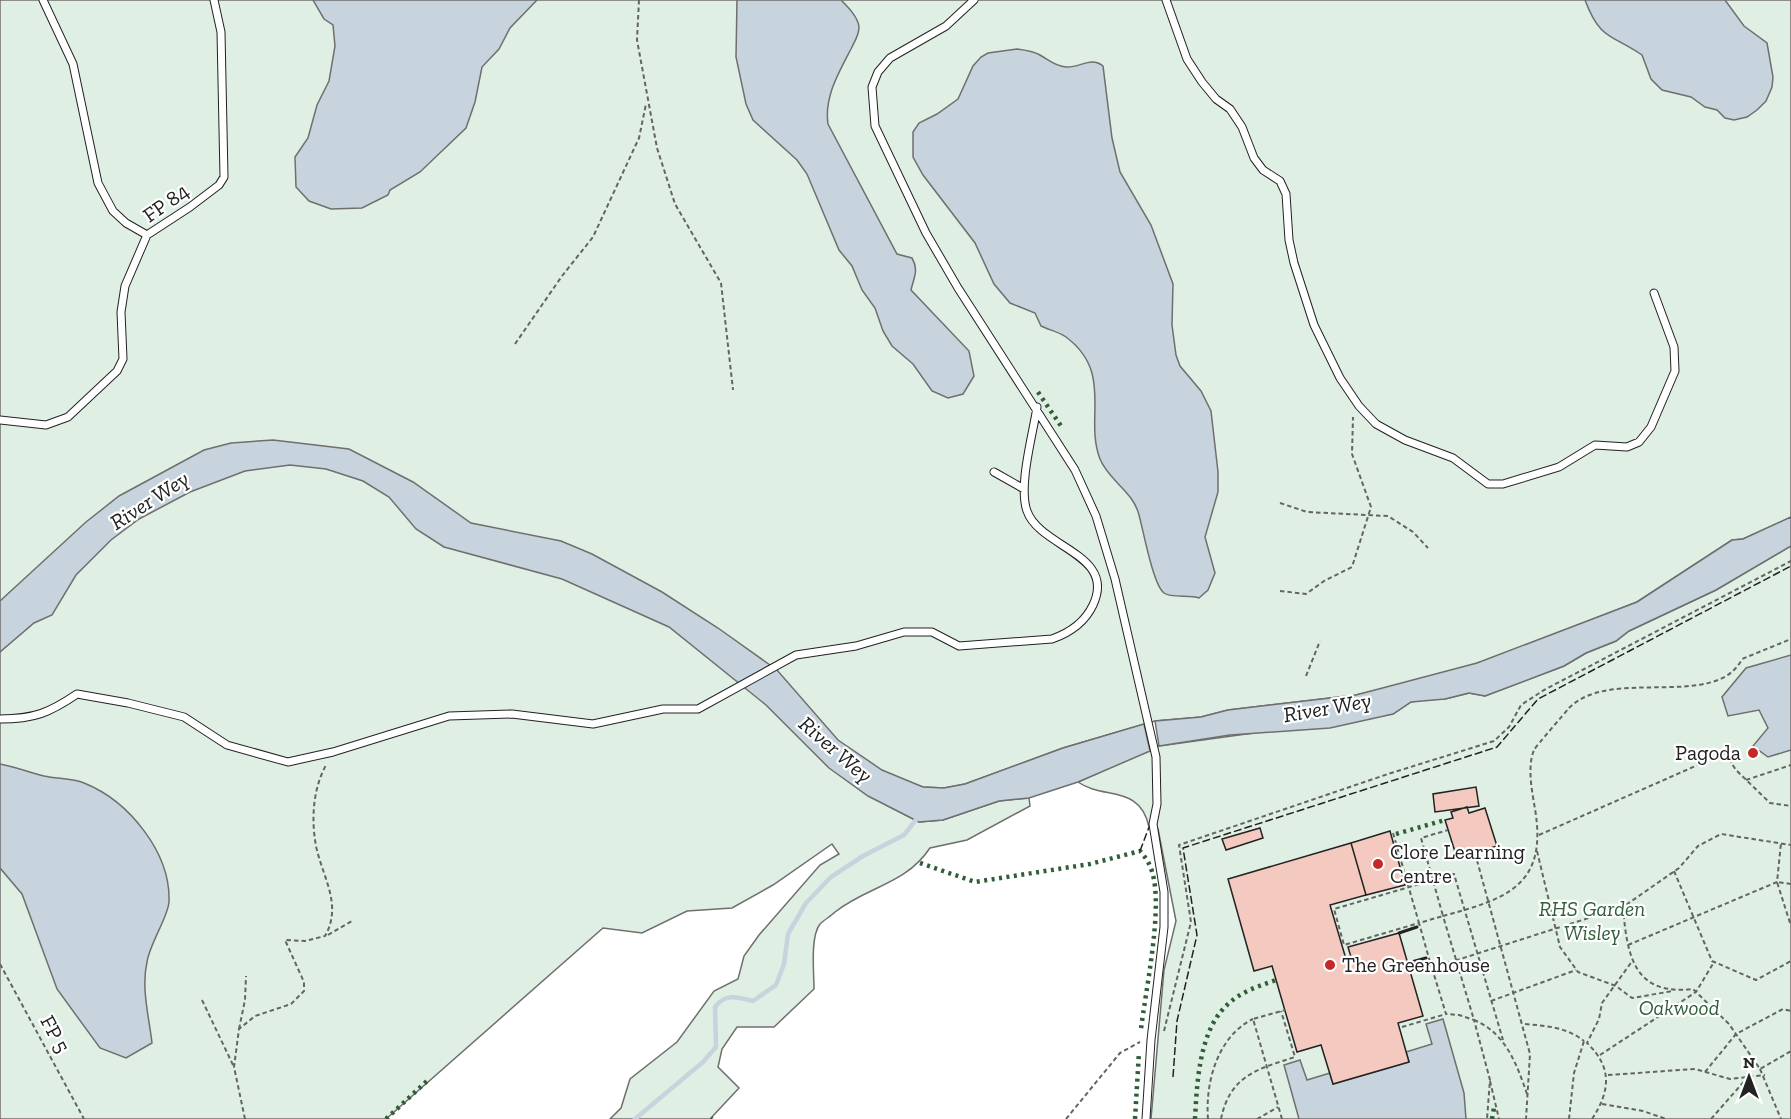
<svg xmlns="http://www.w3.org/2000/svg" width="1791" height="1119" font-family="'Zilla Slab',serif">
  <rect width="100%" height="100%" fill="#fff"/>
  <!-- green -->
  <path fill="#e0efe3" stroke="#6f6f6f" stroke-width="1.5" d="M0,0H1791V517L1743,539L1732,540L1637,602L1497,657L1440,675L1356,695L1228,710L1201,717L1155,721L1063,748L965,784L944,788L923,787L901,780L886,805L919,822L943,820L999,801L1029,798L1030,806L967,840L930,848C905,885 868,886 835,912C831,916 824,920 820,924C810,937 814,972 814,989L774,1027H737L722,1049L718,1067L739,1088L710,1119H610L621,1108L630,1079L677,1042L714,991L738,979L744,956L759,935L820,865L839,854L832,844L773,885L732,908L687,911L642,933L603,928L386,1119H0Z
    M1791,546V1119H1151L1164,970L1176,921L1158,829L1149,827C1140,784 1103,800 1078,782L1159,746L1393,714L1411,702L1428,699H1445L1469,693L1485,696L1564,666L1586,653L1616,641L1629,631L1716,590Z"/>
  <!-- water -->
  <path fill="#c7d3dd" stroke="#6f6f6f" stroke-width="1.5" d="M313,0H537L510,28L499,49L482,67L475,102L466,128L420,172L390,190L388,195L362,208L331,209L309,201L296,187L295,157L308,138L317,105L329,81L335,46L333,25L324,19Z
    M737,0H841C848,7 858,17 859,27C859,36 854,42 851,49C839,72 824,97 828,124L897,254L912,258C919,270 914,277 911,290L969,351L974,376L963,394L948,398L932,391L913,364L892,346L883,331L875,308L862,290L852,266L839,250L807,174L797,160L753,120L746,104L736,57Z
    M1585,0H1725L1744,26L1767,43L1773,77L1772,87L1766,101L1757,110L1747,117L1734,120L1725,118L1717,110L1705,107L1691,97L1662,90L1651,79L1642,55C1611,34 1600,40 1585,0Z
    M1017,49C1025,50 1033,51 1040,55C1049,60 1055,66 1066,67C1080,68 1091,56 1103,66L1112,138L1120,172L1151,225L1173,284L1172,325L1176,355L1180,366L1201,391L1211,411L1218,472V492L1205,537L1215,573L1208,590L1199,598C1190,595 1170,598 1164,593C1153,585 1143,529 1139,515C1133,491 1109,481 1100,459C1084,418 1114,373 1066,337C1059,332 1049,330 1041,326L1035,313L1010,303L994,284L975,243L923,175L913,157V132L919,123L937,114L958,99L973,66L981,57L988,53Z
    M273,440L349,449L413,482L471,523L561,541L592,554L662,592L718,628L777,670L838,740L882,770L923,787L944,788L965,784L1063,748L1144,724L1150,751L1078,782L1029,798L999,801L943,820L919,822L868,796L829,768L766,705L669,627L562,579L444,547L416,529L389,497L363,481L326,469L290,465L245,471L190,492L139,519L111,540L76,575L52,615L34,623L0,652V601L86,522L119,496L204,450L231,443Z
    M1791,517V546L1716,590L1629,631L1616,641L1586,653L1564,666L1485,696L1469,693L1445,699L1411,702L1393,714L1330,728L1230,735L1159,746L1155,721L1201,717L1228,710L1356,695L1477,663L1637,602L1732,540L1743,539Z
    M1791,655V750L1768,757L1753,746L1768,728L1759,710L1728,716L1722,697L1746,668Z
    M0,764C15,767 29,772 44,776C57,779 72,778 84,783C129,801 171,853 169,902C168,917 150,943 147,962C141,988 149,1017 152,1043L126,1058L100,1048L57,989L22,894L0,868Z
    M1443,1019L1464,1093L1466,1119H1299L1284,1065L1300,1060L1307,1080L1330,1073L1333,1084L1409,1062L1406,1052L1432,1044L1426,1024Z"/>
  <g fill="none" stroke-linecap="round" stroke-linejoin="round">
    <!-- stream -->
    <path stroke="#c7d3dd" stroke-width="4.5" d="M635,1119L703,1062L716,1047L715,1007C726,993 737,997 753,1001L776,985L784,964L788,934L806,903L831,877L863,856L904,835L919,816"/>
  </g>
  <!-- building -->
  <path fill="#f3c9c0" stroke="#222" stroke-width="1.5" d="M1476,787L1479,806L1435,812L1433,794Z
    M1467,807L1469,813L1485,808L1497,846L1457,858L1445,820L1453,818L1451,812Z
    M1260,828L1263,838L1226,850L1222,839Z
    M1390,831L1405,885L1366,895L1351,843Z
    M1351,843L1366,895L1330,905L1346,959L1351,957L1348,947L1399,933L1423,1016L1398,1023L1409,1062L1333,1084L1321,1045L1297,1052L1272,966L1254,971L1228,879Z"/>
  <g fill="none" stroke-linecap="round" stroke-linejoin="round">
    <!-- service casing -->
    <g stroke="#222" stroke-width="9">
      <path id="service" d="M43,0L73,64L98,183L113,211L126,223L147,235
        M974,0L946,26L890,58L878,72L872,87L875,126L926,233L958,288L1075,470L1096,516L1115,579L1156,757L1157,804L1153,824L1164,892V927L1151,1040L1146,1119
        M1166,0L1187,59L1202,82L1216,99L1230,109L1242,127L1254,158L1263,170L1280,181L1286,194L1289,240L1294,263L1314,325L1340,378L1359,406L1376,424L1405,440L1453,458L1488,484H1503L1559,467L1595,445L1627,447L1639,442L1651,427L1675,371L1674,347L1654,293
        M0,420L46,425L68,417L117,371L123,359L121,312L125,286L147,235L190,207L219,185L224,177L221,32L214,0
        M994,472L1024,489
        M0,719C34,719 49,713 77,694L128,703L184,717L227,745L288,762L333,752L449,716L512,714L593,724L663,709H698L796,655L856,646L904,632H932L959,646L1052,639C1069,633 1085,622 1093,605C1117,554 1040,548 1027,511C1018,486 1033,434 1037,407"/>
    </g>
    <!-- path -->
    <path stroke="#646464" stroke-width="2" stroke-dasharray="4.5 3" stroke-linecap="butt" d="M639,0L637,40L657,148L675,204L721,283L733,390
      M515,344L562,276L593,237L639,138L646,104
      M1280,503L1307,512L1388,516L1413,532L1428,548
      M1280,591L1306,594L1324,581L1352,567L1371,507L1352,454L1353,417
      M1306,676L1320,641
      M1746,780L1791,765
      M1393,833L1419,923L1443,916L1421,838L1448,830
      M1539,835L1725,753L1736,770L1770,803L1791,806
      M1537,851L1560,947L1578,972L1616,986L1632,998L1673,991
      M1475,853L1530,1054L1526,1119
      M1674,871L1712,961L1756,980L1791,961
      M1791,884L1777,882L1791,926
      M1623,907C1627,956 1634,996 1693,989L1729,1024L1760,1069L1791,1051
      M328,935L352,921
      M1628,945L1777,882L1781,843
      M1430,962L1419,923L1344,945L1334,909L1454,874L1503,1040
      M0,964L84,1119
      M1409,967L1430,962L1432,968L1623,907L1679,868L1698,846L1721,834L1791,845
      M1432,968L1446,1014L1459,1015L1474,1020L1490,1080L1487,1119
      M202,1000L233,1065
      M1491,1001L1576,970
      M1525,1024C1547,1026 1566,1027 1584,1041
      M1402,1027L1446,1014
      M239,1029L245,1000L246,976
      M1164,1031L1191,922L1179,845L1388,774L1494,741L1509,727L1521,705L1544,690L1791,561
      M1600,1055L1696,992L1714,962
      M1760,1069L1781,1119
      M1705,1072L1736,1034L1783,1009L1791,1011
      M1608,1075L1695,1069L1730,1079L1765,1075
      M1490,1081L1499,1119
      M1527,1094C1517,1065 1506,1033 1474,1020L1443,916C1506,899 1548,886 1535,809C1532,791 1527,767 1534,750C1536,746 1565,713 1569,708C1610,666 1716,711 1742,659L1791,639
      M1602,1104L1643,1111L1666,1119
      M245,1119L234,1067L239,1029L255,1016L291,1004L304,991V982L285,940L305,941L325,936C343,905 322,876 316,846C311,819 313,789 326,765
      M1066,1119L1120,1053L1140,1042
      M1208,1119C1205,1082 1218,1036 1253,1019
      M1221,1119C1230,1075 1258,1069 1295,1057L1281,1011
      M1257,1119L1278,1107
      M1282,1119L1253,1019L1285,1010
      M1569,1119L1574,1073L1584,1041
      M1592,1119C1611,1090 1612,1067 1587,1043L1599,1019L1602,1003L1633,960
      M1711,1119L1747,1078"/>
    <!-- service -->
    <use href="#service" stroke="#fff" stroke-width="7"/>
    <!-- hedge -->
    <path stroke="#2f5e38" stroke-width="4.5" stroke-dasharray="3 4.5" stroke-linecap="butt" d="M1038,392L1063,429
      M1396,834L1445,820
      M920,863L975,882L1090,864L1140,851C1148,860 1152,868 1154,880C1161,917 1146,989 1141,1029
      M711,1118L712,1119
      M386,1119L428,1080
      M1135,1119L1139,1052
      M1195,1119C1197,1083 1199,1031 1227,1005C1240,992 1259,986 1276,980
      M1492,1119L1494,1108"/>
    <!-- fence -->
    <path stroke="#222" stroke-width="1.5" stroke-dasharray="8 3" stroke-linecap="butt" d="M1140,851L1149,827
      M1173,1077L1177,1021L1197,935L1183,848L1497,747L1538,699L1791,566"/>
    <!-- wall -->
    <path stroke="#222" stroke-width="3" d="M1399,933L1417,927
      M1408,963L1426,958"/>
  </g>
  <!-- markers -->
  <g fill="#c62828" stroke="#fff" stroke-width="2">
    <circle cx="1753" cy="753" r="6"/>
    <circle cx="1378" cy="864" r="6"/>
    <circle cx="1330" cy="965" r="6"/>
  </g>
  <g text-anchor="middle" stroke-width="4.5" stroke-linejoin="round" paint-order="stroke">
    <!-- street labels -->
    <g font-size="21" fill="#222" stroke="#fff">
      <text transform="translate(166 203) rotate(-35)" y="7">FP 84</text>
      <text transform="translate(55 1034) rotate(62)" y="7">FP 5</text>
    </g>
    <!-- poi labels -->
    <g font-size="21" fill="#222" stroke="#fff" text-anchor="start">
      <text x="1741" y="760" text-anchor="end">Pagoda</text>
      <text x="1390" y="859">Clore Learning<tspan x="1390" dy="24">Centre</tspan></text>
      <text x="1342" y="972">The Greenhouse</text>
    </g>
    <!-- park labels -->
    <g font-size="21" font-style="italic" fill="#2f5e38" stroke="#fff">
      <text x="1592" y="916">RHS Garden<tspan x="1592" dy="24">Wisley</tspan></text>
      <text x="1679" y="1015">Oakwood</text>
    </g>
    <!-- water labels -->
    <g font-size="22" font-style="italic" fill="#222" stroke="#fff">
      <text transform="translate(149 500) rotate(-33)" y="8">River Wey</text>
      <text transform="translate(1327 707) rotate(-10)" y="8">River Wey</text>
      <text transform="translate(836 749) rotate(41)" y="8">River Wey</text>
    </g>
  </g>
  <!-- north arrow -->
  <g transform="translate(1749 1077)" stroke="#ffffff" stroke-width="4.5" paint-order="stroke">
  <path d="M0-4.5L10 22L0 15L-10 22Z" fill="#222222"/>
  <text y="-9" font-size="16" font-weight="bold" text-anchor="middle" fill="#222222">N</text>
  </g>
</svg>
